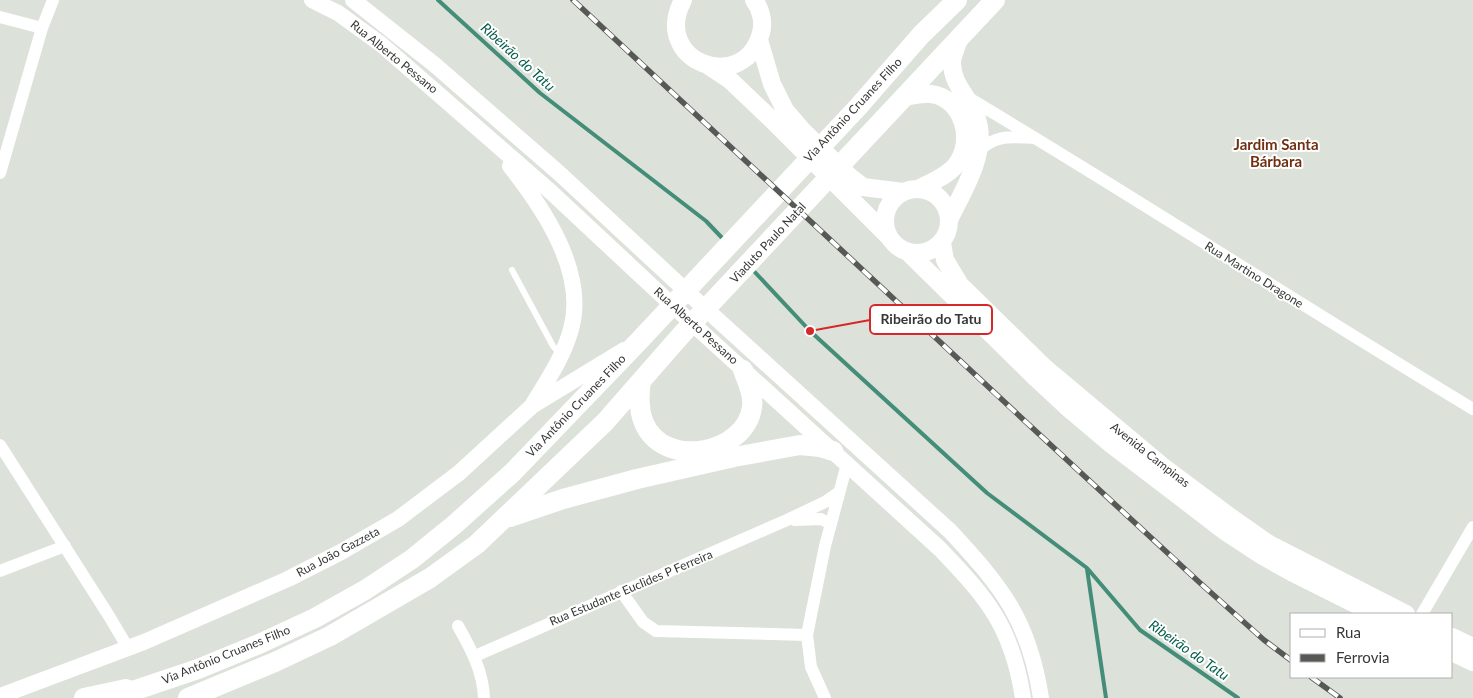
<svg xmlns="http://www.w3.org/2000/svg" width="1473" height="698" font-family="Lato,sans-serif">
  <rect width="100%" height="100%" fill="#dce1da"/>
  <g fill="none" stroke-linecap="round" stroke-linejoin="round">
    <!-- stream -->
    <path stroke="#438d79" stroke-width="4" d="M438,0L540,93L706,221L725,241
      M751,268L810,331L987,493L1087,568L1140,630L1238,698
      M1087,569L1106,698"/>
    <!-- service -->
    <path stroke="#fff" stroke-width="6" d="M512,270L553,346L560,354"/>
    <!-- minor -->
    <path stroke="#fff" stroke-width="12" d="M0,17L42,28
      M967,97C1137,198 1303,307 1473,409
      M978,151C997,134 1010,137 1034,138
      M0,173L42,28L53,0
      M0,445L109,616L128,648
      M795,520L821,519L831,524
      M0,571L65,546
      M621,591L643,622L656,631L807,635
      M1422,614L1473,527
      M458,626C471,649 483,671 484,698
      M475,656L787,520L825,502L838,493
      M825,698L811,667L807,635L825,546L847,464"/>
    <!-- tertiary -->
    <path stroke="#fff" stroke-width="16" d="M312,0L338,13L382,45L551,192L671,304L940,549C988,599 1012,627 1023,698
      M353,0L435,65L559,173L685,290L950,531C1002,587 1029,620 1041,698
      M510,166C544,209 587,273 571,329C564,356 547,381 533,404
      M0,696L144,642L288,579L341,552L398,519L459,473L532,406L624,350"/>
    <!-- secondary -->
    <path stroke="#fff" stroke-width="18" d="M683,0C650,62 744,96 761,33C764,22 761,9 754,0
      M759,40L772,84L785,110L803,131L850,177L863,187L903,192
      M709,66L730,80L770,118L888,236
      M904,97C912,96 923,93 931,94C963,98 975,141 956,165C947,176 932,182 920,188
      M885 221a32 32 0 1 1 64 0a32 32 0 1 1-64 0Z
      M950,218C963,191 984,158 979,127C975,100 951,88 952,61C953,54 957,46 959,39
      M942,243L945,260L960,285L1045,368L1162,466L1233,519L1269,544L1406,614
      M908,252L1037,379L1066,406L1111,444L1226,532L1261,555L1293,573L1375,614
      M1452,637L1473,647
      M1452,652L1473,662"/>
    <!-- primary -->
    <path stroke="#fff" stroke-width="20" d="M641,381C639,394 639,411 644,423C664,470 746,454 752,407C754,394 747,381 743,370
      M510,517L563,499L637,479L734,457L800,445L820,447L833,451
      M84,698L126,689
      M112,698L198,669L259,644L315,618L365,590L412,559L454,525L512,473L638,342L858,107L921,35L957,0
      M188,698L275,662L330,636L430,578L477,544L605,422L683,333L995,0"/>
    <!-- rail casing -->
    <g stroke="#565955" stroke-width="5.5">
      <path id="rail" d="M573,0L1027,423L1199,582L1264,640L1292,661
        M1311,677L1340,698"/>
    </g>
    <!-- rail -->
    <use href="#rail" stroke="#fff" stroke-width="4" stroke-dasharray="11" stroke-linecap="butt"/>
  </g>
  <g text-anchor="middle" stroke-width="4" stroke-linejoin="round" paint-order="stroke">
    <!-- street labels -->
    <g font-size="12" fill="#363835" stroke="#fff">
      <text transform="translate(394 57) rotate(39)" y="4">Rua Alberto Pessano</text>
      <text transform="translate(853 110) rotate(-47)" y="4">Via Antônio Cruanes Filho</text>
      <text transform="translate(768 243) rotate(-47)" y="4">Viaduto Paulo Natal</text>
      <text transform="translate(1254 275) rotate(32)" y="4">Rua Martino Dragone</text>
      <text transform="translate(696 326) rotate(42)" y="4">Rua Alberto Pessano</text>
      <text transform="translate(576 406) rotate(-46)" y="4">Via Antônio Cruanes Filho</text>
      <text transform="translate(1150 455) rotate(38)" y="4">Avenida Campinas</text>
      <text transform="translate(338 552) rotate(-28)" y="4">Rua João Gazzeta</text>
      <text transform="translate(631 588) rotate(-23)" y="4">Rua Estudante Euclides P Ferreira</text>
      <text transform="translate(226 655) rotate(-22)" y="4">Via Antônio Cruanes Filho</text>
    </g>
    <!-- water labels -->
    <g font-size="14" font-style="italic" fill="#045f4b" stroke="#fff">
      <text transform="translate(518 57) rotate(42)" y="5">Ribeirão do Tatu</text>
      <text transform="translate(1189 650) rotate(35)" y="5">Ribeirão do Tatu</text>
    </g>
    <!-- quarter labels -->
    <g font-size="15" font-weight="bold" fill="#703011" stroke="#fff">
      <text x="1276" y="150">Jardim Santa<tspan x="1276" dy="17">Bárbara</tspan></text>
    </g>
  </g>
  <!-- callouts -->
  <path fill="none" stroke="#d62828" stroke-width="2" d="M810 331L870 320"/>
  <circle fill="#d62828" stroke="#fff" stroke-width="2" cx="810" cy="331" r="5"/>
  <rect fill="#fff" stroke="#d62828" stroke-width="2" x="870" y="305" width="122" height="29" rx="5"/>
  <g font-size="14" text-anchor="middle" font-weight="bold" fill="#363835">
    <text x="931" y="324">Ribeirão do Tatu</text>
  </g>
  <!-- legend -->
  <rect x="1290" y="613" width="162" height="65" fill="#ffffff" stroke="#afafae"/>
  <rect x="1300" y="629" width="25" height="8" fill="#ffffff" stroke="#afafae"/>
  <text x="1336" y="638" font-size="15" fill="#363835">Rua</text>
  <rect x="1300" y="654" width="25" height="8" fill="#565955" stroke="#afafae"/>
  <text x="1336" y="663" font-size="15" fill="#363835">Ferrovia</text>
</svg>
